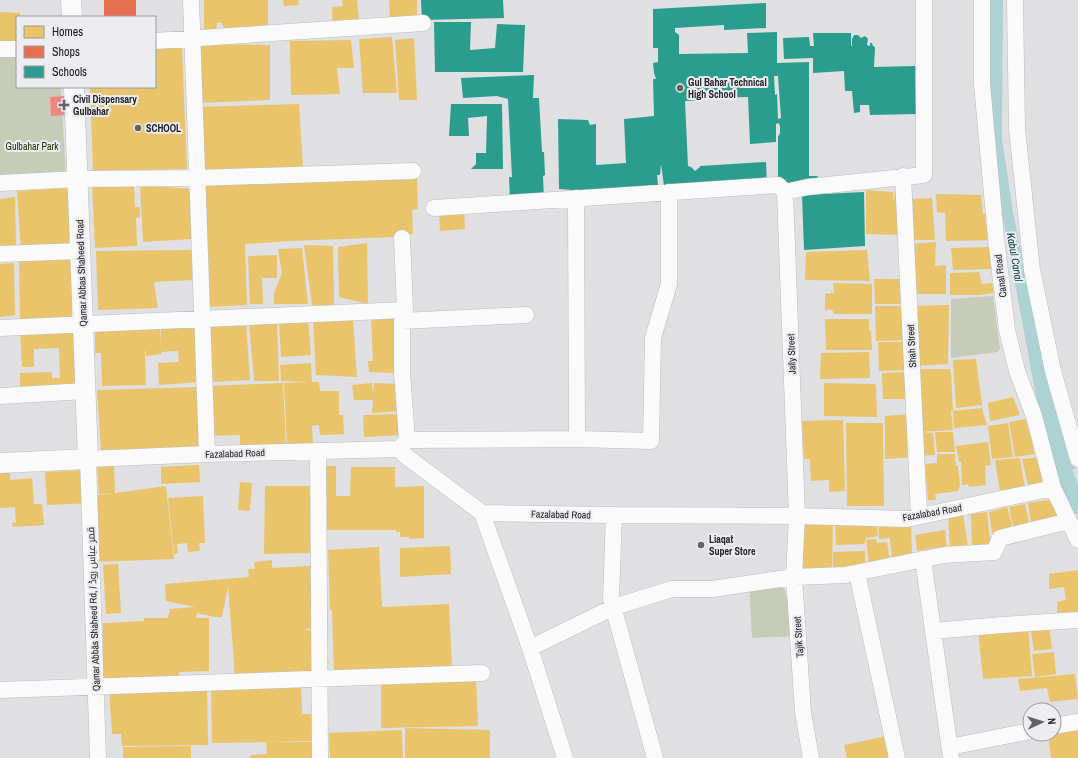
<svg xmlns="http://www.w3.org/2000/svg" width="1078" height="758" font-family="'Archivo Narrow',Cairo,sans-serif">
  <rect width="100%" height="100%" fill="#e0dfe2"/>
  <!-- green -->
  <path fill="#c6ccb8" d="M0,51H17V87H61L66,178L0,180Z
    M993,296L1000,349L997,352L951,358V299Z
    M749,584L784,588L798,636L752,638Z"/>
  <!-- water -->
  <path fill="#acd2d3" d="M986,0H1003L1002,139L1013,212L1031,302L1070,460L1076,467L1072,471L1058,472L1048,460L995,177L986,84Z"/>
  <!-- homes -->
  <path fill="#e9c46a" d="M204,0H268V28L225,30L221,22L217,23L216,31L204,30Z
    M283,0H298L299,5L284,6Z
    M342,0H357L359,21L333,23L332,7L343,6Z
    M389,0H417V19L390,21Z
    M0,12L20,13L19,17H17L16,42H0Z
    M392,37L397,93H363L359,39Z
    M414,38L417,100H399L395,40Z
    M351,40L354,68H337L340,94L291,95L290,41Z
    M198,44L270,45V100L199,103Z
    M182,47L187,169L93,171L90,87H155V48Z
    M299,104L303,167L200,170L199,107Z
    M417,178L418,209L412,210L413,234L393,237L291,241L245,244L247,305L207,307L202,185Z
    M92,185H134L135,207H140V217L136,218L137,246L95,248Z
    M140,185L193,189L191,239L143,242Z
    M71,188L74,247L21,249L17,191Z
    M898,188V202H895L897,203L898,216L897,219H904V235L866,234V190L893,192V200L894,199L895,190Z
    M936,194L981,195L983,214H990L991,240L946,241L945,213L937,212Z
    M15,197L16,247L0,249V199Z
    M932,198L935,240H912L910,199Z
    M464,210L465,229L440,231L439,212Z
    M936,242L935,266L946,265V294H910L908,244Z
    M367,243L368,304L339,297L338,247Z
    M304,245L333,246L334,306L312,305Z
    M990,247L993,269L953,270L951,248Z
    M302,248L308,304H274V293L282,273L278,249Z
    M193,250L192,280L154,282L158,308L98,310L96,251Z
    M867,250L870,281L805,280L806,252Z
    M277,255V278H262L263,304H250L248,256Z
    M75,258V318L20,321L19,261Z
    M14,263L15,315L0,317V264Z
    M979,272L982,284L992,283L994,293L978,295H950V273Z
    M874,279H906L907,304H875Z
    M833,283L872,284V314H834L833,311L829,309L825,311V294L834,293Z
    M949,305L948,364L916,366L914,306Z
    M875,306H906L908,340L876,341Z
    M394,315L395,373L369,372L368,361H373L371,318Z
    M353,318L357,377L316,375L313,321Z
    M825,319H869V331H871L872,350H826Z
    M279,320H308L311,355L281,357Z
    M246,322L250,380L211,382L209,324Z
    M249,323H277L279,381H254Z
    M95,326H160L161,346V327H200L201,382L159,385L158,363L179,362L178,351L161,352L162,354L146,356V351H145L146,385L102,386L101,353H95Z
    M75,329L77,389L20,393V373L52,372V378H60L59,348L34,349V367H22L20,332Z
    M878,342H907L909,370L879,371Z
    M869,352L870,378L820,379L821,353Z
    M976,359L982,405L956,408L953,360Z
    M311,363L312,382H319L320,391H339V415H343L344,434L320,435L319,425L312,426L313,444L287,445L284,383L308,382L281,381L280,365Z
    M916,369H950L951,373L953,411L982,408L987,425L954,428L953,411H951L953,430L919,432L933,433L935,455L918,456Z
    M908,372L910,399H883L882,373Z
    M283,383L286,446L240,449V435L209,436L207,386Z
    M372,383L373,396L374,383L397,384L401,411L372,413L373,400H354L352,385Z
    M824,383L875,384L876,386L877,417L824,416Z
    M200,387L202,447L101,450L97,390Z
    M1013,397L1020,415L990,421L988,403Z
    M400,414L402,435L364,437L363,415Z
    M911,414L914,457L885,459V416Z
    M1026,419L1035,454L1015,457L1009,422Z
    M843,420L845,491L829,492V480L811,481L810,459H804L802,421Z
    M846,423H883L884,506H847Z
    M1008,423L1013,457L992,459L988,426Z
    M935,432H953L955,452H937Z
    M988,442L991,465L985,466L986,485L969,487L968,484L962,485L961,462H959L956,446Z
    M937,454H955L956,465L958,466L960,485L958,491L935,494L936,500H928L925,464L937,463Z
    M1040,457L1047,486L1029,490L1022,459Z
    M1020,458L1025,488L1000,492L995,460Z
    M199,465L200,482L161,484V467Z
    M97,466H114L115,493L166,486L174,559L94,562L92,503L47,505L45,472L91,470L92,496L112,493L99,494Z
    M321,466H336V496H350L351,467H395V487L424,486V538L409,539V537H400V532H396V530H321Z
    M0,473H10V480L32,478L34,504H42L44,525L13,527L12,523L16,522L15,507L0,508Z
    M240,482L252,483L250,511L238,510Z
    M265,486H317V553L264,554Z
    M203,496L205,543H199L200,551L188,552L187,543L177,544L178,553L174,554L168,498Z
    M1054,499L1062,517L1031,523L1028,503Z
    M1025,504L1029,522L1022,524L1024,529L1014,531L1009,507Z
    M1007,507L1017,543L1006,545L1003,543L994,544L989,512Z
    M987,512L991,548L972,546L971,514Z
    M963,515L968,546L950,548L948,517Z
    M798,518L833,520L832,569L797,573Z
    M835,520H876L878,536L866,538L864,544L836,545Z
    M878,520H911L912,556L892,558L890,538L879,539Z
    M945,530L947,546L917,551L915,535Z
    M876,539L877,543L887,542L890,561L869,564L866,540Z
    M450,546L451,574L400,577V548Z
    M379,547L382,607L449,604L452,668L334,672L332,610H330L328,550Z
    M865,551V565L833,568V552Z
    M272,560V568L324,565L328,627L303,629L323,633L318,659L329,661L326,671L235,678L228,586L222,617H215L197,613L196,618H209V671L179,672V681L103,683V623L144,621V618H168L170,609L195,607L166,601L165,584L249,577L248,569H255L254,562Z
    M118,564L121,613L106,614L103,565Z
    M1078,570V614L1057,616V602L1066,600L1064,587L1049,589V574Z
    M1030,625H1049L1052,649L1034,651Z
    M1028,627L1032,676L983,679L978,630Z
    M1054,652L1056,674L1035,677L1032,654Z
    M1075,674L1078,699L1050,702L1047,688L1020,691L1018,679Z
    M476,675L478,726L381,728V678Z
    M301,684L302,714H314L315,741L212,743L211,685Z
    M207,685L208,745L122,746L121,734H112L109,689Z
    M405,728L490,730V758H405Z
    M1078,728V758H1051L1048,734H1054V732Z
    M402,730L403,758H330L329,733Z
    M892,735L897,758H847L844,745Z
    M266,742H315V758H249L251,755L267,754Z
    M191,746V758H123V747Z"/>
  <!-- shops -->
  <path fill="#e76f51" d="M104,0H136V17H104Z"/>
  <!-- schools -->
  <path fill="#2a9d8f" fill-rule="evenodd" d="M421,0H503L504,18L422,20Z
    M766,3V28L724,30V25L675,28V32L679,35V54L748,53L747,33L777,32V63L809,62V176H818L816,179L797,185L778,183V137L780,133V127L779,123L776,124V142L750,144L748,97L703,98V100L685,101L688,166L691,167L695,171L700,167V166L766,162L767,185L664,186L661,164L660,175H657L658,185L580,194L573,190L559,189L558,119L588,120L590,125L596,124V165L626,163L624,119L654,116L653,79H656L654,73L653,63L658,62V48H653V9ZM774,76H778L781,118L778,119L777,94L775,95Z
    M434,22H471L470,50L495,48L497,24L525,25L523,72H435Z
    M813,33H851V46H852V39L854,35H858L861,38L865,36L868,39L867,45L870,46V43H872L873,46L875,47L874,67L915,66L916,114L870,115L869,105H860V112L854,113L852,91H845L844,71L813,73V58L784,59L783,38L809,37L810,46H814Z
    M534,75L533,98H539L542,152H544L545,175L543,176L544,201L510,202L509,177H512L508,99L497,96L463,98L461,78Z
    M451,104H502L503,169H471L476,164V153H486L487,116L468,118L469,136H449Z
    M864,192L865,246L804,250L802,195Z"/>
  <!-- health -->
  <path fill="#f28482" d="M66,96L67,115L51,116L50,97Z"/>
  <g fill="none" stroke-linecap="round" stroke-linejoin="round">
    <!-- canal -->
    <path stroke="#acd2d3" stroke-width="17" d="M1055,451L1078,506"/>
    <!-- minor casing -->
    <g stroke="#bdbdbf" stroke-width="17">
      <path id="minor" d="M191,0L207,454
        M982,0V84L996,238L1007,330L1017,371L1034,416L1053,488L1078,540
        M1015,0L1017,129L1032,270L1053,371L1078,459
        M155,41L423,23
        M0,49H17
        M903,176L919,515
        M0,183L78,179L197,178L413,171
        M785,192L797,516L794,577L803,712L811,758
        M576,198L577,439
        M434,208L778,185L785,192L808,187L924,175V0
        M0,254L80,251
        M402,321L526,315
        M0,328L405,310
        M0,396L85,391
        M407,440L577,439L651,441L653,338L669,284V192
        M400,448L407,440L402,372V321L405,310L402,238
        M318,451L320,758
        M482,513L530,648L565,758
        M614,515L611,599L655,758
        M923,559L951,758
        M857,573L897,758
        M933,631L1002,625L1078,620
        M530,648L614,607L672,589H712L794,577L845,575L944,555L994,552L1000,538L1069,521
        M0,690L482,673
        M1054,726L1078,722
        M950,747L1030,731
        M98,758L88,459L207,454L399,449L407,457L482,513L614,515L797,516L907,519L1053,488"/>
    </g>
    <!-- tertiary casing -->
    <g stroke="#bdbdbf" stroke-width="21">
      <path id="tertiary" d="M71,0L72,17
        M0,463L88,459L74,87"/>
    </g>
    <!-- minor -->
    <use href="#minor" stroke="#fafafb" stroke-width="16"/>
    <!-- tertiary -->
    <use href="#tertiary" stroke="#fafafb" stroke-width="20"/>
  </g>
  <!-- markers -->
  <g fill="#646466" stroke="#ececf1" stroke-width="1.5">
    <circle cx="680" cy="88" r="4"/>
    <path d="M62 99h4v4h4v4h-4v4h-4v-4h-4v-4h4z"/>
    <circle cx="138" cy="128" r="4"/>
    <circle cx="701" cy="545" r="4"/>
  </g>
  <g text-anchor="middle" stroke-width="4" stroke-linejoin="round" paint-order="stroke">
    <!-- poi labels -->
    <g font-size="10" font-weight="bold" fill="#212123" stroke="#ececf1" text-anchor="start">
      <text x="688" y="86">Gul Bahar Technical<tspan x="688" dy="12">High School</tspan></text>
      <text x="73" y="103">Civil Dispensary<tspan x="73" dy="12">Gulbahar</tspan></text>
      <text x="146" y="132">SCHOOL</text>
      <text x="709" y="543">Liaqat<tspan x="709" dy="12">Super Store</tspan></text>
    </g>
    <!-- park labels -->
    <g font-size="10" fill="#252e00" stroke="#ececf1">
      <text x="32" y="150">Gulbahar Park</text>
    </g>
    <!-- street labels -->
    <g font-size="10" fill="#212123" stroke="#ececf1">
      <text transform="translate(81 273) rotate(-92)" y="4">Qamar Abbas Shaheed Road</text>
      <text transform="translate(1000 276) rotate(-97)" y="4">Canal Road</text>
      <text transform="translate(911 346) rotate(-93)" y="4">Shah Street</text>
      <text transform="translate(791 354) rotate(-92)" y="4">Jally Street</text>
      <text transform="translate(235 453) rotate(-2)" y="4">Fazalabad Road</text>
      <text transform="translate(932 512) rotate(-10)" y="4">Fazalabad Road</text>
      <text transform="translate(561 514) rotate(1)" y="4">Fazalabad Road</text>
      <text transform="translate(93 609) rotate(-92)" y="4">Qamar Abbās Shaheed Rd, / قمر عباس روڈ</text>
      <text transform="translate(798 637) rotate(-94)" y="4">Tajik Street</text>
    </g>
    <!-- water labels -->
    <g font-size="11" font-style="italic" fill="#033a3b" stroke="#ececf1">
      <text transform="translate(1015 257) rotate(80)" y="4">Kabul Canal</text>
    </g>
  </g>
  <!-- legend -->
  <rect x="16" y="16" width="140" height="72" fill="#ececf1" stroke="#9b9b9f"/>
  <rect x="24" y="26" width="20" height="12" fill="#e9c46a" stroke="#9b9b9f"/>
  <text x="52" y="36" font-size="12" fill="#212123">Homes</text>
  <rect x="24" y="46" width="20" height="12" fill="#e76f51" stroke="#9b9b9f"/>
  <text x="52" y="56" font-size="12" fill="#212123">Shops</text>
  <rect x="24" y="66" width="20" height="12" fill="#2a9d8f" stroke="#9b9b9f"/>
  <text x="52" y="76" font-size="12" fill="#212123">Schools</text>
  <!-- north arrow -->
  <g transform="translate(1042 722) rotate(86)"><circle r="19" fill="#ececf1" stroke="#9b9b9f"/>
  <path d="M0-3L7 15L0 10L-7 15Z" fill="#646466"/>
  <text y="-6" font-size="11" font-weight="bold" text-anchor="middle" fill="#212123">N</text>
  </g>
</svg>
